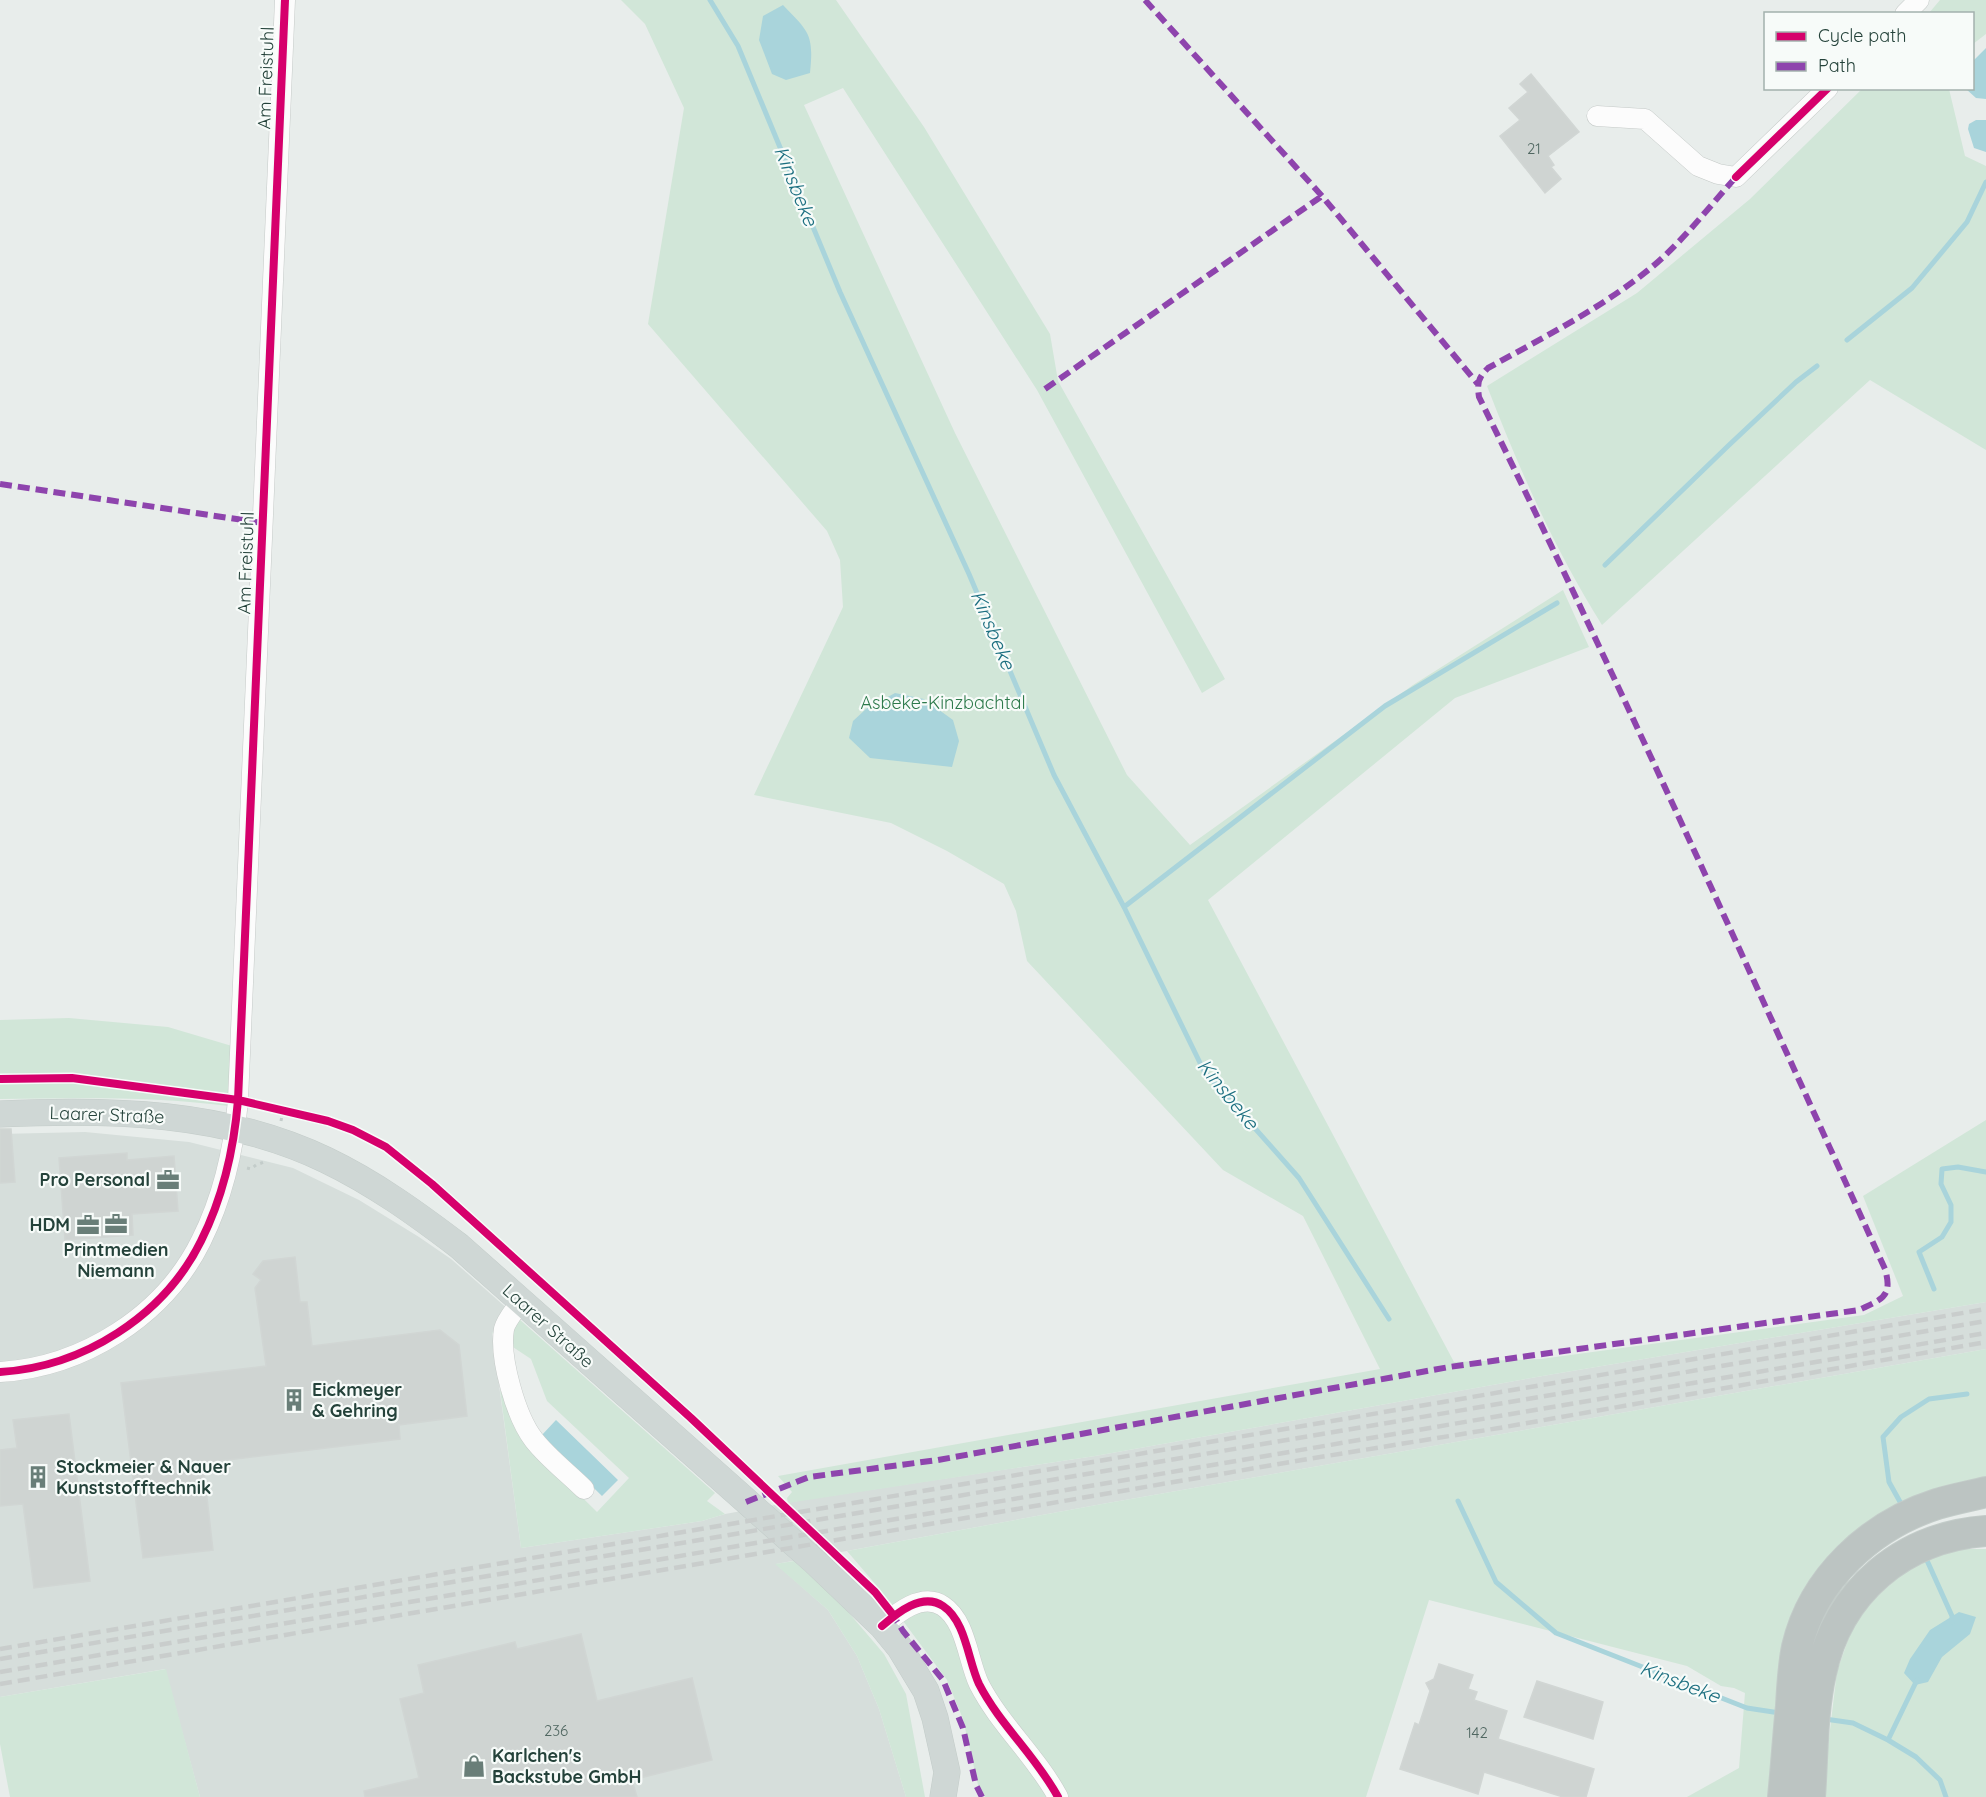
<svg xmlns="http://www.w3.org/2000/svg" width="1986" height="1797" font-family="Quicksand,sans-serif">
  <rect width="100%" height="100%" fill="#e8edeb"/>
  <!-- built -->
  <path fill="#d6dedb" d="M85,1132L189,1142L293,1168L359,1200L419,1237L451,1259L510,1311L492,1333L521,1548L702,1521L725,1514L803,1500L1095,1456L1554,1374L1986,1302V1349L1102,1504L776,1564L828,1610L857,1656L879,1709L906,1797H200L165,1669L0,1697V1134Z"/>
  <!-- green -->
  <path fill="#d1e6d8" d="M621,0H836L924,127L1050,334L1058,381L1225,679L1202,693L1037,390L843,88L804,105L955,433L1127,775L1190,845L1413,685L1563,590L1589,647L1455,698L1208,900L1454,1362L1541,1359L1864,1315L1903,1296L1863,1196L1986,1120V1302L1554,1374L1095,1456L788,1503L787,1498L792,1492L778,1476L1380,1369L1303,1216L1223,1170L1027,961L1016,911L1004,884L947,851L891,823L754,795L843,607L840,560L827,531L648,324L684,108L645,24Z
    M1940,0H1986V34L1973,44L1972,14L1929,13Z
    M1862,89H1949L1965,156L1986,166V450L1870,380L1602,625C1555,550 1519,469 1487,386L1637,293L1750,199Z
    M69,1018L168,1027L232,1046L229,1106C153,1096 77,1098 0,1099V1020Z
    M510,1311L715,1493L707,1501L725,1514L702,1521L521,1548L500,1390L529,1445L597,1512L629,1478L547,1401L531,1359L492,1333Z
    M1986,1349V1482L1832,1558L1770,1797H1687L1739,1768L1745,1693L1734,1688L1721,1686L1687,1666L1429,1600L1366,1797H985L978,1785L963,1719L947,1680L877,1586L847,1551L1102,1504Z
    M1959,1549H1986V1797H1822L1837,1671L1852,1629L1871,1602L1903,1573L1932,1558Z
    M794,1561L838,1600L884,1654L906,1694L925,1797H906L879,1709L857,1656L828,1610L775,1564Z
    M166,1669L200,1797H10L0,1744V1697Z"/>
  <!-- water -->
  <path fill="#a9d4db" d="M783,5C809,32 814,34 810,73L786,80L772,74L759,40L763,16Z
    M1986,48V99L1976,98L1966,89L1972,88L1973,61Z
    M1976,120H1986V152L1974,148L1968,129L1969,124Z
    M895,693L924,699L953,720L959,741L952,767L870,758L849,738L853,721L866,709Z
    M556,1420L618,1480L602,1496L541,1436Z
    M1959,1612L1976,1617L1970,1634L1942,1657L1928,1682L1915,1685L1904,1673L1910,1659L1930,1630Z"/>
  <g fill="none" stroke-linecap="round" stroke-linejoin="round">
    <!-- stream -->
    <path stroke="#a9d4db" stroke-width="5" d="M710,0L738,46L840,292L969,574L1054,775L1124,907L1204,1071L1299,1178L1389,1319
      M1847,340L1912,288L1967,222L1986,182
      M1605,565L1728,446L1796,382L1817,366
      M1124,907L1385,706L1557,603
      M1934,1289L1919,1252L1942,1237L1951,1222V1205L1941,1184L1942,1169L1958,1167L1986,1172
      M1458,1501L1496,1582L1556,1633L1747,1708L1780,1713
      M1904,1509L1889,1482L1883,1437L1901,1417L1929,1399L1967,1394
      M1925,1556L1952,1616V1622
      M1825,1719L1853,1723L1888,1740L1916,1757L1940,1780L1946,1797
      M1888,1740L1917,1680"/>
  </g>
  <!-- building -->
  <path fill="#cfd4d2" stroke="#d1d6d4" stroke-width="1.5" d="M1531,74L1579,132L1548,156L1554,165L1551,167L1561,179L1545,193L1500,136L1520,120L1509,108L1528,92L1520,84Z
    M0,1129H11L15,1182L0,1183Z
    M127,1153V1160L174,1156L178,1211L132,1214L133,1235L65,1240L59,1158Z
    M295,1257L300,1302H307L312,1346L440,1330L459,1345L467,1416L399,1425L400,1439L203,1463L213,1550L143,1558L121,1383L266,1366L255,1288L261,1280L253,1274L263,1261Z
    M69,1414L90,1581L34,1588L23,1504L0,1506V1450L17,1448L13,1420Z
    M581,1634L597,1701L692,1678L712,1760L632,1780L637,1797H365L364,1791L419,1778L400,1699L424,1693L418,1665L515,1642L517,1649Z
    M1439,1664L1473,1675L1468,1689L1477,1692L1474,1700L1507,1711L1498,1739L1594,1769L1586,1797H1563L1484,1772L1478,1794L1400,1769L1415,1723L1419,1725L1430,1691L1426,1683L1434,1679Z
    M1537,1681L1603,1702L1593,1739L1524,1717Z"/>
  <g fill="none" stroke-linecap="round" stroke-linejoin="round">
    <!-- minor casing -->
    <g stroke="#c5cac8" stroke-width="21">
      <path id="minor" d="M1905,14L1919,0
        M1597,116L1645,119L1698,166L1718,174L1736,177L1828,88
        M521,1301C516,1309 506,1320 504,1329C499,1358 516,1417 534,1440C548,1458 568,1473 584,1489
        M0,1372C83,1367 164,1316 201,1241C223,1197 234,1149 238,1100L285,0
        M882,1626C897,1613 922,1592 943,1606C966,1621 968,1661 979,1684C1000,1725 1036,1756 1058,1797"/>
    </g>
    <!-- major casing -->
    <g stroke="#c3ccc9" stroke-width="27">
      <path id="major" d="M0,1114C110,1109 224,1111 326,1160C374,1183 417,1214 459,1246L815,1562L882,1626L900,1648L926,1691L935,1718L947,1772L943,1797"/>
    </g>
    <!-- highway casing -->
    <g stroke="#c3ccc9" stroke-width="32">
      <path id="highway" d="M1783,1797C1786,1767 1788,1736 1791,1706C1792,1687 1793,1666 1797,1647C1813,1578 1871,1525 1937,1504C1953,1499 1970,1496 1986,1492
        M1810,1797C1813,1756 1812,1713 1821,1673C1838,1591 1903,1537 1986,1531"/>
    </g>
    <!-- path -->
    <path stroke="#c3ccca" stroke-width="3" stroke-dasharray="3 4.5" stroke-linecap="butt" d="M281,1121L283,1111
      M247,1168L251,1169L256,1165L267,1161"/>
    <!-- minor -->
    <use href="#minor" stroke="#fcfcfc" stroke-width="20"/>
    <!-- major -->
    <use href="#major" stroke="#cfd7d5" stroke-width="26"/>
    <!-- highway -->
    <use href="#highway" stroke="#bcc4c2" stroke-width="30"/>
    <!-- rail -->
    <path stroke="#c9cdcc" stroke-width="4.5" stroke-dasharray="12 6" stroke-linecap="butt" d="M0,1649L1986,1309
      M0,1659L1986,1321
      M0,1672L1986,1333
      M0,1684L1302,1460L1499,1428L1986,1342"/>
    <!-- quiet -->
    <path stroke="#8e44ad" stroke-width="6" stroke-dasharray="12 6" stroke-linecap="butt" d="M1145,0L1322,196L1477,383
      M1045,389L1322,196
      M0,484L263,523
      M746,1502L809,1477L938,1460L1449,1367L1859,1310C1882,1299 1893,1297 1885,1269C1752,977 1621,685 1479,397C1477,383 1478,378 1488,368C1544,337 1602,308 1652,267C1683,241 1709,207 1736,177
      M891,1612L903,1631L943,1680L963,1728L976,1785L982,1797"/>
    <!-- cycleway casing -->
    <g stroke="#f7fbf9" stroke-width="11">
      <path id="cycleway" d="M1736,177L1828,88
        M0,1079L72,1078L238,1100L328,1121L353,1130L386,1147L432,1184L691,1418L875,1592L894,1616
        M0,1372C83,1367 164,1316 201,1241C223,1197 234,1149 238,1100L285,0
        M882,1626C897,1613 922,1592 943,1606C966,1621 968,1661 979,1684C1000,1725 1036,1756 1058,1797"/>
    </g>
    <!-- cycleway -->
    <use href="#cycleway" stroke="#d6006c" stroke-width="8"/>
  </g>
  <!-- icons -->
  <defs>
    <g id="office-bare" transform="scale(1.8)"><path d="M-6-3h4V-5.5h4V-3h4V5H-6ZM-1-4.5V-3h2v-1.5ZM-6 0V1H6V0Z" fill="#697e78" stroke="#f7fbf9" stroke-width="2.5" paint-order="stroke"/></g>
    <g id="building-bare" transform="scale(1.8)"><path d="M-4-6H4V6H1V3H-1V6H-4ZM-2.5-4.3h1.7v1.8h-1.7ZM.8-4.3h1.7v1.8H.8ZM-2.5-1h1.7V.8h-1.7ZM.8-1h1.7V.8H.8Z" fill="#697e78" stroke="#f7fbf9" stroke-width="2.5" paint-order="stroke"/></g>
    <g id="shop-bare" transform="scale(1.8)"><path d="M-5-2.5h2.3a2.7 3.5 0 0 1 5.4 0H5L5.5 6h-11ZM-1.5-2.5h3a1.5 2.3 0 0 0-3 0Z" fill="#697e78" stroke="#f7fbf9" stroke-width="2.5" paint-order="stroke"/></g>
  </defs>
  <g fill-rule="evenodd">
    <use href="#office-bare" x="168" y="1180"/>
    <use href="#office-bare" x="116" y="1224"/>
    <use href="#office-bare" x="88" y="1225"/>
    <use href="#building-bare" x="294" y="1400"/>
    <use href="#building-bare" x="38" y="1477"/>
    <use href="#shop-bare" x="474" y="1766"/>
  </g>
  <g text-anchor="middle" stroke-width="4.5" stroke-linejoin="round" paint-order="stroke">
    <!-- number labels -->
    <g font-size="15" fill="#506761">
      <text x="1534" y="154">21</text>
      <text x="556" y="1736">236</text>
      <text x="1477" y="1738">142</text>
    </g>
    <!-- street labels -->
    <g font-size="18" fill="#24423a" stroke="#f7fbf9">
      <text transform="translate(266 78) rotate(-88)" y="6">Am Freistuhl</text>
      <text transform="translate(246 563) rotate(-88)" y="6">Am Freistuhl</text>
      <text transform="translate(107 1115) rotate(2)" y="6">Laarer Straße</text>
      <text transform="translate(548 1326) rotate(42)" y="6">Laarer Straße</text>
    </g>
    <!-- park labels -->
    <g font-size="18" fill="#2d7a4b" stroke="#f7fbf9">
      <text x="943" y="709">Asbeke-Kinzbachtal</text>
    </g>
    <!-- poi labels -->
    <g font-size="18" font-weight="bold" fill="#24423a" stroke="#f7fbf9" text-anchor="start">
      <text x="150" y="1186" text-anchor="end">Pro Personal</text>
      <text x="70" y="1231" text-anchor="end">HDM</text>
      <text x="116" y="1256" text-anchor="middle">Printmedien<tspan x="116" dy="21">Niemann</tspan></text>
      <text x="312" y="1396">Eickmeyer<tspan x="312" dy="21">&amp; Gehring</tspan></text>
      <text x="56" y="1473">Stockmeier &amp; Nauer<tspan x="56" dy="21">Kunststofftechnik</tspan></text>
      <text x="492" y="1762">Karlchen's<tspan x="492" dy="21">Backstube GmbH</tspan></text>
    </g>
    <!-- water labels -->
    <g font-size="20" font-style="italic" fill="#1c6f80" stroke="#f7fbf9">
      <text transform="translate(796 186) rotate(68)" y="7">Kinsbeke</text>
      <text transform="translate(993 630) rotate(67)" y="7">Kinsbeke</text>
      <text transform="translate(1228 1094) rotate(51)" y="7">Kinsbeke</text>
      <text transform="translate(1680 1682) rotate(21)" y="7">Kinsbeke</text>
    </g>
  </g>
  <!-- legend -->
  <rect x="1764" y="12" width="210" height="78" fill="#f7fbf9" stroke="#a3b1ad" stroke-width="1.5"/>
  <rect x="1776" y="32" width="30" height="9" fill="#d6006c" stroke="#a3b1ad" stroke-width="1.5"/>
  <text x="1818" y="42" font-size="18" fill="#24423a">Cycle path</text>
  <rect x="1776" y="62" width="30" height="9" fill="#8e44ad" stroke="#a3b1ad" stroke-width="1.5"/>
  <text x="1818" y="72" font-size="18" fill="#24423a">Path</text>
</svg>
